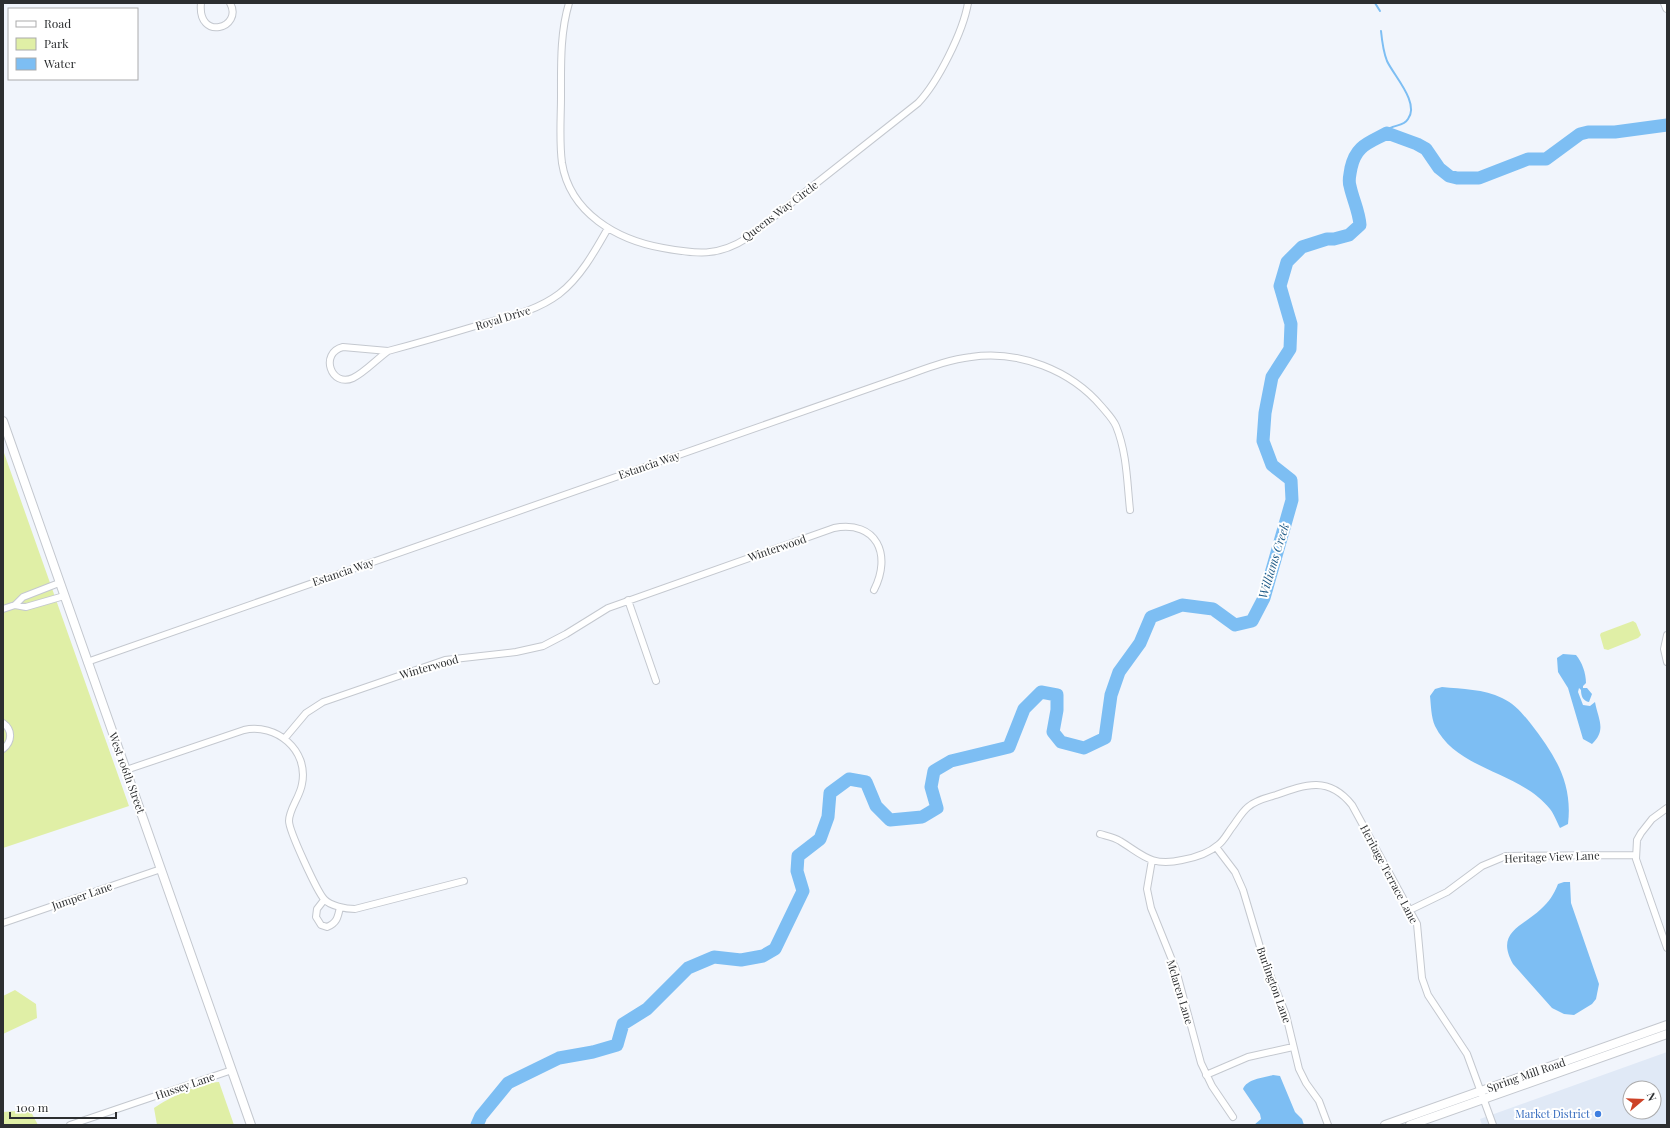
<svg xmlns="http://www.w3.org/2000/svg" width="1670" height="1128" font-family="'Playfair Display',serif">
  <rect width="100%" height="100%" fill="#f1f5fc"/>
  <!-- built -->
  <path fill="#e0e9f6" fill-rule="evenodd" d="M1667,1052V1125H1482L1480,1119ZM1630,1088H1654V1112H1630Z"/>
  <!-- green -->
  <path fill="#e0efa6" d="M3,450L129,806L3,848Z
    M1633,621L1636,623L1641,635L1638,638L1608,650L1604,649L1600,635L1601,633Z
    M15,990L36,1004L37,1018L3,1034V996Z
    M219,1082L234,1125H157L154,1108C170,1097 200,1083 219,1082Z
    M30,1110L38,1125H3V1112Z"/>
  <!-- water -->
  <path fill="#7dbef3" d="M1563,654L1576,655C1582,662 1586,673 1586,683L1583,686V688H1587L1592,694L1589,702C1583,701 1581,696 1581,690L1579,688L1578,692L1583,705L1590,706L1595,702C1598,719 1607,730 1592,744L1583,739L1568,688L1558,672L1557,658Z
    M1442,687C1462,689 1484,689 1502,698C1515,704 1522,713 1531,724C1555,755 1573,783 1568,824L1560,828C1557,822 1554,814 1550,809C1520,771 1457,771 1435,726C1431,717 1431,705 1430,696L1435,689Z
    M1564,882H1570L1571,903L1599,984L1596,999L1592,1004L1574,1015L1564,1014L1552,1008L1513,964C1495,932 1522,927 1541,909C1549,902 1554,894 1558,884Z
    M1273,1075L1280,1076L1295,1112L1302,1119L1304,1125H1254L1261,1119L1260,1114L1243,1089C1247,1079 1263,1078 1273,1075Z"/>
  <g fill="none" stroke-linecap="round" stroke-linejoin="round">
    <!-- stream -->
    <path stroke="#7dbef3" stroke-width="2" d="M1375,3L1380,11
      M1381,31C1382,41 1383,51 1387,61C1394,76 1420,103 1408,119C1402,129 1390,122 1384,135"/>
    <!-- river -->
    <path stroke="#7dbef3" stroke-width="13" d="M477,1125L481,1116L508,1083L559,1058L593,1052L617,1045L623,1024L647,1009L688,968L714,957L741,960L763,956L775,949L803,891L797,871L798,856L820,839L828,817L830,793L849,779L866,782L876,806L890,820L922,817L937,808L931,787L934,771L951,761L1009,747L1024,709L1041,692L1057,695V710L1053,732L1061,742L1084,748L1105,738L1111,695L1119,672L1140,643L1151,617L1182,605L1213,609L1235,625L1252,621L1264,598L1292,500L1291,480L1272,465L1263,441L1265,413L1272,377L1290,349L1291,324L1280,286L1287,262L1302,247L1327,239H1334L1349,235L1360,225C1359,211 1353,200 1350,186C1348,180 1350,175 1351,168C1356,145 1369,143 1387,133L1417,144L1426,149L1439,168L1449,176L1457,178H1479L1528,159H1546L1580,134L1588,132H1615L1667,125"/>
    <!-- street casing -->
    <g stroke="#c4c8cf" stroke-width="8">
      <path id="street" d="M201,3C197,42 244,28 230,3
        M569,3C560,33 561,65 561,96C561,118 559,141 562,163C570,213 617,240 663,248C696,254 718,257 747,238L918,103C938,82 963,32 968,3
        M343,347L388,351C377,359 364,373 353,378C331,388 319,353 343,347Z
        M388,351C418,343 449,334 479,325C506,317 535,312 559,294C580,278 595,251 608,228
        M628,600L656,681
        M15,605L26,607L64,596
        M3,609L15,605L23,597L59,583
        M1667,635L1664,649L1667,662
        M87,662L893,380C918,372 944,360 971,357C1019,350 1071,370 1102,407C1107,413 1113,419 1116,426C1127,453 1127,482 1130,510
        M3,723C13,730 12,742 3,749
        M285,738L306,713L323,702L445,660L516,652L543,646L566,634L608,608L834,528C877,520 892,555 874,590
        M126,770L244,730C276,723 309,750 302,784C300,797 289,809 289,821C289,831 317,891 324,899C330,906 346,909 355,909L464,881
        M1667,808L1652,819L1641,833L1637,840L1636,859L1667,948
        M1100,834C1107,836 1114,837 1120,841C1143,855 1151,867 1182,860C1193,858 1209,853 1218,845C1224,841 1228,832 1233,826C1238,819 1242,812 1248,807C1256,800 1266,798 1276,795C1306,784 1329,776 1352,805L1417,924L1422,978L1428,995L1467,1054L1493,1125
        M1216,847L1235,872L1243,890L1263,957L1286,1015L1299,1069L1306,1083L1319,1101L1328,1125
        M1152,860L1147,889L1151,908L1176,970L1201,1063L1212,1086L1233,1117
        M324,900L317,909L316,917L321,925L327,927C337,923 338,917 340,907
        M1410,910L1447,892L1482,866L1506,856L1636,855
        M3,923L161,869
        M1206,1075L1248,1057L1293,1047
        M70,1125L232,1070"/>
    </g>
    <!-- secondary casing -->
    <g stroke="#c4c8cf" stroke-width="10">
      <path id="secondary" d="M1665,3L1667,8
        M3,421L251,1125
        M1385,1125L1667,1025
        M1410,1125L1667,1034"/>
    </g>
    <!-- street -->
    <use href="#street" stroke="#fff" stroke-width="6"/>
    <!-- secondary -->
    <use href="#secondary" stroke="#fff" stroke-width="8"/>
  </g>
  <!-- markers -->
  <circle fill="#3f7fe0" stroke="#fff" stroke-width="1.5" cx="1598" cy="1114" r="4"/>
  <g text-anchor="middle" stroke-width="4" stroke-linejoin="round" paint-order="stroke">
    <!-- street labels -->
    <g font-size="11" fill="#2c2e30" stroke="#fff">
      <text transform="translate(780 211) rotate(-37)" y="4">Queens Way Circle</text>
      <text transform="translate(503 318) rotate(-17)" y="4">Royal Drive</text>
      <text transform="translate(649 465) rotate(-19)" y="4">Estancia Way</text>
      <text transform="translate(777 548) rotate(-19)" y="4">Winterwood</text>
      <text transform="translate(343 572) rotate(-19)" y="4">Estancia Way</text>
      <text transform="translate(429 667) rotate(-16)" y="4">Winterwood</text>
      <text transform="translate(127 773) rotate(70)" y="4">West 106th Street</text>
      <text transform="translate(1552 857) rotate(-2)" y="4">Heritage View Lane</text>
      <text transform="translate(1389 874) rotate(62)" y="4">Heritage Terrace Lane</text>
      <text transform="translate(82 896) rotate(-19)" y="4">Jumper Lane</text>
      <text transform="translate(1274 985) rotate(70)" y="4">Burlington Lane</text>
      <text transform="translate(1180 992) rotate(73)" y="4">Mclaren Lane</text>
      <text transform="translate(1526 1075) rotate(-19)" y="4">Spring Mill Road</text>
      <text transform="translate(185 1086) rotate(-19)" y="4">Hussey Lane</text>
    </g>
    <!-- shop labels -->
    <g font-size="11" fill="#366cbe" stroke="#fff" text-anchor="end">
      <text x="1590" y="1118">Market District</text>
    </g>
    <!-- water labels -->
    <g font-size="12" font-style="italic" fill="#1f5b87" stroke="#fff">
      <text transform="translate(1274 561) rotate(-73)" y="4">Williams Creek</text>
    </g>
  </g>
  <!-- border -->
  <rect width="1670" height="1128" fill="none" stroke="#2c2e30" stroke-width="8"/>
  <!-- legend -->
  <rect x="8" y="8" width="130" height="72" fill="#ffffff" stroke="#ababac"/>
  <rect x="16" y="21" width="20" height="6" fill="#ffffff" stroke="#ababac"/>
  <text x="44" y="28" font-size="12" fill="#2c2e30">Road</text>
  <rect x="16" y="38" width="20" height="12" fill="#e0efa6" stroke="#ababac"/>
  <text x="44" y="48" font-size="12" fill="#2c2e30">Park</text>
  <rect x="16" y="58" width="20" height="12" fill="#7dbef3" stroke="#ababac"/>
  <text x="44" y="68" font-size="12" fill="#2c2e30">Water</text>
  <!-- north arrow -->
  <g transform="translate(1642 1100) rotate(71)"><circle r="19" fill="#ffffff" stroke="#ababac"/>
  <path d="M0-3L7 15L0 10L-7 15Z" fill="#cd4227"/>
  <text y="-6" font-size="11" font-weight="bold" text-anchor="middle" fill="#2c2e30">N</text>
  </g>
  <!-- scale -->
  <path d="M10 1112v6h106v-6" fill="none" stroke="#2c2e30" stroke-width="2"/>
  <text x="16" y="1112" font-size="12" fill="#2c2e30" stroke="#ffffff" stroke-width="3" paint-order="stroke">100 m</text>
</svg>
